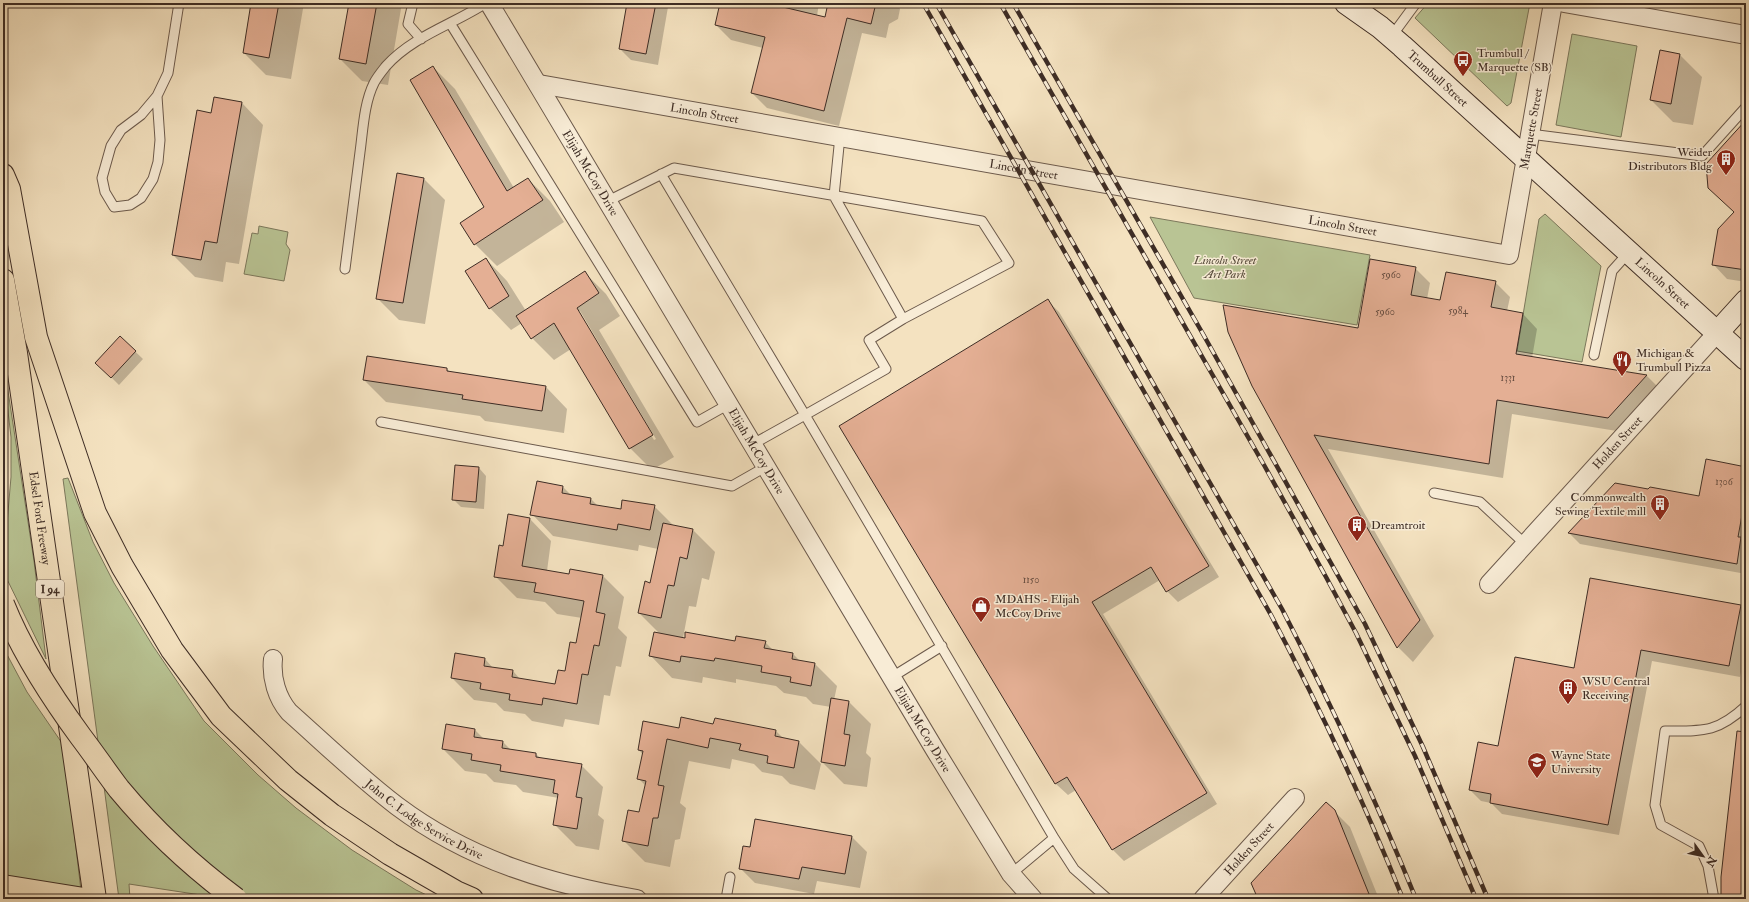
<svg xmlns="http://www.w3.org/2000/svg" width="1749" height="902" font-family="'IM FELL Double Pica',serif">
  <rect width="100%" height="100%" fill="#f4e2c0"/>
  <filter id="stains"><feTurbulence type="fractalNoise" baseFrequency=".005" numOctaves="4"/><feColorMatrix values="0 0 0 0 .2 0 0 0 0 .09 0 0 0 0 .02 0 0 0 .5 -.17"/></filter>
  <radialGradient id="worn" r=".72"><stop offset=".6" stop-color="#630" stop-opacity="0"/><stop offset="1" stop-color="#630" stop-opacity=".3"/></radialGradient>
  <!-- green -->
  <path fill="#b9c494" stroke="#7c785c" d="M1428,3H1530L1511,103L1507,106L1415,18Z
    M1572,34L1637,46L1621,137L1556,125Z
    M1545,214L1601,266L1582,362L1517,351L1539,219Z
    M1150,217L1370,255L1357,325L1194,298Z
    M259,226L288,232L286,244L290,250L284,281L244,274L252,233L258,234Z
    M4,377L6,378L34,561L46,659L3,571L11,477V437Z
    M68,478L93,542L114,583L153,646L204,721L258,775L296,808L352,850L416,890L435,899H227L129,884L130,899H119L63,479Z
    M3,647L27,692L64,746L82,899H3Z"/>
  <!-- shadow -->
  <path fill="#0003" fill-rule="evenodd" d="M252,3H304L291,79L266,75L244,53Z
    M350,3H402L388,85L362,81L340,59Z
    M628,3H663L668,7L658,65L631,60L620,49Z
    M721,3H819L817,16L826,18L830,3H896L900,9L898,19L889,24L886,38L862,33L839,126L767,108L752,93L763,48L731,40L716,25Z
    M1660,51L1680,55L1702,77L1693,125L1673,122L1651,100Z
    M433,67L455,89L514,188L528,179L550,201L564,222L497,266L475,244L461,223L486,207Z
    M242,103L263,125L239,264L226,262L223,282L195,277L173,255L212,114Z
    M1746,131V282L1727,279L1713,264L1734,212L1709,188Z
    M424,179L445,200L425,324L399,320L377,298Z
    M486,259L507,281L526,311L585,273L606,294L620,316L599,330L674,457L652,470L630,448L571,349L554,360L532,338L522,323L511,330L490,308ZM578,311H580L656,439L654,440Z
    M1415,268L1430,283L1427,299L1441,302L1495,282L1510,297L1507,311L1523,314L1537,329L1532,358L1647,376L1661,390L1623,432L1512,414L1503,478L1328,449L1434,636L1413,662L1398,647L1253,385L1359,329Z
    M1048,301L1059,312L1219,577L1178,602L1167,591L1160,580L1103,614L1217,804L1124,861L1113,850L1076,790L1068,795L1056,784L841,426Z
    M120,337L143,359L119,385L104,370Z
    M447,369L451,373L546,387L567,409L564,433L485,421L480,416L386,402L364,380Z
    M456,466L479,468L486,476L484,509L461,507L453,499Z
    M1746,468V574L1580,544L1569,533L1615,484L1700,497Z
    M563,487L571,495L591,499L599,507L621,511L654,506L674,526L693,530L715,552L709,580L702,578L696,607L689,606L683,638L736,642H765L774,651L793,654L801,662L815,664L837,686L834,700L849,702L871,724L866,753L871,758L867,787L844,784L822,762L831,707L813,704L806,697L784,693L776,686L736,679V683L703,677L702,683L672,678L651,656L660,634L639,613L651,584L658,549L639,545L638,551L553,536L532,514Z
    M530,519L551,541L547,571L570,575H602L624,597L618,628L627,637L621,667L616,666L610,696L604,695L599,725L565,719L563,727L532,721L525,714L504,711L496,703L474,700L452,678L485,659L493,668L513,671L520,679L556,685L566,672L577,644L582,618L557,614L545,602L517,598L495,576L504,547Z
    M1740,606L1746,612V647L1740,677L1652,661L1619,835L1502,814L1491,803L1481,801L1470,790L1499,747L1574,669Z
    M715,719L776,731L783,738L799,742L821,764L815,790L790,784L782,776L762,772L754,764L732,759L730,769L689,761L680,803L686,808L680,839L675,840L670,867L645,862L623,840L640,813L646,786L639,779L643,755L639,750L680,730L714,725Z
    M447,725L475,730L484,739L503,742L511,750L536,754L540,758L581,765L603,787L598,815L604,820L599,850L576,846L554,824L559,798L523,792L516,785L494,782L486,774L465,771L443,749Z
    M1326,803L1350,827L1379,899H1259Z
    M852,837L867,852L860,888L817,881L814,894L755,883L740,868L751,848Z"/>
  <!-- building -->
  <path fill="#e4af94" stroke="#3e2d25" d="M251,3H279L269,58L243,53Z
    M349,3H377L366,64L339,59Z
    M627,3H656L646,54L619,49Z
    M720,3H766L825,17L828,3H876L871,24L847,18L824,111L751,93L765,37L715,25Z
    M1660,50L1680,54L1671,104L1650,100Z
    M433,66L507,191L528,178L543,200L474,245L460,223L484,207L410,80Z
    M214,97L242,102L217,243L205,241L201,260L172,255L197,110L211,113Z
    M1746,120V270L1712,265L1718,229L1734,212L1708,188L1706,164Z
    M397,173L424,178L403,303L376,299Z
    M486,258L509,296L489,309L465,271Z
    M1370,259L1416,267L1411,295L1440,300L1446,272L1496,281L1491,307L1523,313L1516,354L1647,375L1608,418L1497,400L1489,464L1314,435L1420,620L1397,648L1252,386L1228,332L1223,305L1358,328Z
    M585,271L599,293L577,308L653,435L629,449L554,323L531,339L516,316Z
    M1048,299L1209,566L1166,592L1151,567L1092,602L1207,793L1112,850L1067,777L1055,784L839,426Z
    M120,336L136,351L111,378L95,363Z
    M367,356L447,368V371L546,386L542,411L462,399L463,395L363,380Z
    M1706,459L1746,467V505L1744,504L1738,537H1741L1737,564L1568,533L1615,483L1648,489L1650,487L1699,496Z
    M455,465L479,467L476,502L452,500Z
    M537,481L563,486L562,493L591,498L590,504L621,509L622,500L655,505L650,530L618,524L617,530L530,515Z
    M508,514L530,518L522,566L569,574L570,569L603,575L596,612L605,614L599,646L594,645L588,675L582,674L577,704L543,698L542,705L509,700L510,694L480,689L481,683L451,678L455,653L485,658L484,666L513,670L512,677L555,684L558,670L565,671L570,642L576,643L584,601L534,592L536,583L494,577L499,545L503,546Z
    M663,523L693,529L687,559L680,557L674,586L668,585L661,618L638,613L645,581L650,583Z
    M1590,578L1741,605L1729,666L1641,650L1608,825L1490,803L1491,794L1469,790L1478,742L1498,746L1515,657L1574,668Z
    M654,632L685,638V632L735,641L736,636L766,641L764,648L793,653L792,659L815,663L811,686L790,682L791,677L761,672L762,666L715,658L714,661L681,656L680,662L649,656Z
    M831,698L849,701L844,734L850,735L845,766L821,762Z
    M681,717L713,724L715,718L776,730L775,736L799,741L794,768L767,763L768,756L739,750L741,744L710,738L708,748L667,739L658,785L664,786L658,818H653L648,846L622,841L628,810L639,812L646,781L637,779L643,751L638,750L643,721L679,728Z
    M446,724L475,729L474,737L503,741L502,748L536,753V757L582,764L576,797L582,798L577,829L553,825L558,794L553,793L555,780L500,771L501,765L471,760L472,754L442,749Z
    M1737,731L1746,732V899H1721V877Z
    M1326,802L1335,810L1371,899H1258L1251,883Z
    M755,819L852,836L845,874L802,867L799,879L739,869L743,846L750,847Z"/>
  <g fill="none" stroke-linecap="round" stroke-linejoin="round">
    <!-- lane casing -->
    <g stroke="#6c5a4c" stroke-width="11">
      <path id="lane" d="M413,3L408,24L421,39
        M450,23L697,422L729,404
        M1391,37L1416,3
        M157,96L141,115L121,130L111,146L102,178L105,192L114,207L130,205L141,198L153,179L158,162L160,140L157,96L168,73L179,3
        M1530,134L1702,156L1746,107
        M661,174L805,415L886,369L869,340L903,319L834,196L840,136
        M608,201L674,168L982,221L1009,263L903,319
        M345,269C350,230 355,191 360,152C363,130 364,103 374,83C377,77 382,71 386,66C413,36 454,24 486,3
        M1594,355L1612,271L1629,252
        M381,422L732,486L767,466
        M753,444L805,415L1054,838L1011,874
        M1434,493L1480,502L1525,544
        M892,677L942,646
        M1054,838L1074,869L1108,899
        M726,899L730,877
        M1714,899L1708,866L1699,846L1661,825L1655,805L1665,731C1703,731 1717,733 1746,706"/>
    </g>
    <!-- street casing -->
    <g stroke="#6c5a4c" stroke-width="20">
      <g id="street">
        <path id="s1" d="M489,3L935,750L1011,874L1033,899"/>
        <path d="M1564,3L1746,35"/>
        <path id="s2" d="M539,84L1509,255L1553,3"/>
        <path id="s3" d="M1489,584L1717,333"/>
        <path id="s4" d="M273,659C271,678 277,698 289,712C325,744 359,777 397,806C469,860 549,884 637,899"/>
        <path id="s5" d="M1203,899L1295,798"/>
      </g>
    </g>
    <!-- secondary casing -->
    <g stroke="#3e2d25" stroke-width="24">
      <g id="secondary">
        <path id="s6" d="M1346,3L1380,27L1402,46L1746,359"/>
        <path d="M1717,333L1746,301"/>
      </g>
    </g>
    <!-- highway casing -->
    <g stroke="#3e2d25" stroke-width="24">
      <g id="highway">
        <path d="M3,175L9,189L36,337L95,513L122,566L172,650L221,716L288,780L332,815L390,854L456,892L472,899"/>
        <path id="s7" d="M3,280L16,353L95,899"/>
        <path d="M3,886L84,899"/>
      </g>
    </g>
    <!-- lane -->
    <use href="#lane" stroke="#f8ecd6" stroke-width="9"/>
    <!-- street -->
    <use href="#street" stroke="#f8ecd6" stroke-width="18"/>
    <!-- secondary -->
    <use href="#secondary" stroke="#f8ecd6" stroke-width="22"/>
    <!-- highway -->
    <use href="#highway" stroke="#f4e2c0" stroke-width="22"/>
    <!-- rail casing -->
    <g stroke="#3e2d25" stroke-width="4.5">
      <path id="rail" d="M923,3L1271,615C1320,708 1364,802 1403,899
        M936,3L1282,609C1331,704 1376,800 1416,899
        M1000,3L1264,465L1326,577L1356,633L1415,756L1476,899
        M1013,3L1203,334L1365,624L1423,747L1488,899"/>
    </g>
    <!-- rail -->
    <use href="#rail" stroke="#f8ecd6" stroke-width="3" stroke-dasharray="9" stroke-linecap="butt"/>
    <!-- highway-bridge casing -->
    <g stroke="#3e2d25" stroke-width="24" stroke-linecap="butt">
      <path id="highway-bridge" d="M3,604C22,652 51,696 81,737C94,754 106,772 119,789C153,830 193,867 236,899"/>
    </g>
    <!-- highway-bridge -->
    <use href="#highway-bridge" stroke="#f4e2c0" stroke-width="22"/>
  </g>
  <!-- icons -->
  <defs>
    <g id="bus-pin" transform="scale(1)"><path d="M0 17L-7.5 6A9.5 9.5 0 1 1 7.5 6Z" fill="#8f2418" stroke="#f8ecd6"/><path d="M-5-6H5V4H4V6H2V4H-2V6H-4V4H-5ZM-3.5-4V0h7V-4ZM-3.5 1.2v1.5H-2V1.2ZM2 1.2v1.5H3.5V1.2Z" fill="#fff"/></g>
    <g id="building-pin" transform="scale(1)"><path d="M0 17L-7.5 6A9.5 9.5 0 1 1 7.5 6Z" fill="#8f2418" stroke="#f8ecd6"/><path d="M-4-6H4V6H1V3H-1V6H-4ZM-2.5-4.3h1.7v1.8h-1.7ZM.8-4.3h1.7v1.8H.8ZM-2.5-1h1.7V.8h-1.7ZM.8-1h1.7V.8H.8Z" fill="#fff"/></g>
    <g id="restaurant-pin" transform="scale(1)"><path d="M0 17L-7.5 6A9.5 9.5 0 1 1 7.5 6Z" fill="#8f2418" stroke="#f8ecd6"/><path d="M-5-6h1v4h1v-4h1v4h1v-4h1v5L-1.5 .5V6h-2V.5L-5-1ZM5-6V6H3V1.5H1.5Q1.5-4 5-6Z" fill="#fff"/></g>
    <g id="shop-pin" transform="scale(1)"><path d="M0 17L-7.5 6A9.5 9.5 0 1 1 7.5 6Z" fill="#8f2418" stroke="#f8ecd6"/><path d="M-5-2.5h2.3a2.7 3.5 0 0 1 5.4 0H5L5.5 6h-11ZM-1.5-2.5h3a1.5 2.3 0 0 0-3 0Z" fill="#fff"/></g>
    <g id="university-pin" transform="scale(1)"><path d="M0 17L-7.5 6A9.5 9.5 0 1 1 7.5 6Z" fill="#8f2418" stroke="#f8ecd6"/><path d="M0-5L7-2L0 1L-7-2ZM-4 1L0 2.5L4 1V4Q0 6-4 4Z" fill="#fff"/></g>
  </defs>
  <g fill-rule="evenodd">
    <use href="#bus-pin" x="1463" y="60"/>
    <use href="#building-pin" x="1726" y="159"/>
    <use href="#restaurant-pin" x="1622" y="360"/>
    <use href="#building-pin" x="1660" y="504"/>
    <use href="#building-pin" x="1357" y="525"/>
    <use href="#shop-pin" x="981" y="606"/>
    <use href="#building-pin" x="1568" y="688"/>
    <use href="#university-pin" x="1537" y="762"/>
  </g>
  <g text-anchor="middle" stroke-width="3" stroke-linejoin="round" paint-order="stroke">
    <!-- number labels -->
    <g font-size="10" fill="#684e41">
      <text x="1391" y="278">5960</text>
      <text x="1458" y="314">5984</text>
      <text x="1385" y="315">5960</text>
      <text x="1508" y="381">1331</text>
      <text x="1724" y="485">1306</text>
      <text x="1031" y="583">1150</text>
    </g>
    <!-- shield labels -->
    <rect fill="#f8ecd6" stroke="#76665a" stroke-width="1" x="36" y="580" width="28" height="18" rx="3"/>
    <g font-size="11" font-weight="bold" fill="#3e2d25">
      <text x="50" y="593">I 94</text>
    </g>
    <!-- poi labels -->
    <g font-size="12" fill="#3e2d25" stroke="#f8ecd6" text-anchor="start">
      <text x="1477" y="57">Trumbull /<tspan x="1477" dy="14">Marquette (SB)</tspan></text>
      <text x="1712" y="156" text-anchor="end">Weider<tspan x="1712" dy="14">Distributors Bldg</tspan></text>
      <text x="1636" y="357">Michigan &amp;<tspan x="1636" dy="14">Trumbull Pizza</tspan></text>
      <text x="1646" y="501" text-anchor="end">Commonwealth<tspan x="1646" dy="14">Sewing Textile mill</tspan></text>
      <text x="1371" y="529">Dreamtroit</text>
      <text x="995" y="603">MDAHS - Elijah<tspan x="995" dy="14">McCoy Drive</tspan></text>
      <text x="1582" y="685">WSU Central<tspan x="1582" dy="14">Receiving</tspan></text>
      <text x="1551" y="759">Wayne State<tspan x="1551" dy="14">University</tspan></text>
    </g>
    <!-- street labels -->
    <g font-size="12" fill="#3e2d25" stroke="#f8ecd6">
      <text dy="4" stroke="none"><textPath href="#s6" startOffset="119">Trumbull Street</textPath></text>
      <text dy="4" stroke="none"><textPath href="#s2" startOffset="168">Lincoln Street</textPath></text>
      <text dy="4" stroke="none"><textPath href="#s2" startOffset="1113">Marquette Street</textPath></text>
      <text dy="4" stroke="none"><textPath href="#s2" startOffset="492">Lincoln Street</textPath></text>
      <text dy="4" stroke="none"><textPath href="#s1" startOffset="198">Elijah McCoy Drive</textPath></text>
      <text dy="4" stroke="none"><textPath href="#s2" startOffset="816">Lincoln Street</textPath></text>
      <text dy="4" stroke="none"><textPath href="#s6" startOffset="423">Lincoln Street</textPath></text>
      <text dy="4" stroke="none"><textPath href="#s3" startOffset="191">Holden Street</textPath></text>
      <text dy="4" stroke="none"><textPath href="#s1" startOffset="522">Elijah McCoy Drive</textPath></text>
      <text dy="4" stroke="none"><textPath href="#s7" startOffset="241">Edsel Ford Freeway</textPath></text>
      <text dy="4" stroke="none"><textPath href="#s1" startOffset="846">Elijah McCoy Drive</textPath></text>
      <text dy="4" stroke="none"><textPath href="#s4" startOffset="230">John C. Lodge Service Drive</textPath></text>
      <text dy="4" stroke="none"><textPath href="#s5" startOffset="68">Holden Street</textPath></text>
    </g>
    <!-- park labels -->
    <g font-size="12" font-style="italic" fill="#574b3b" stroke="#f8ecd6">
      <text x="1225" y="264">Lincoln Street<tspan x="1225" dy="14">Art Park</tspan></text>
    </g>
  </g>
  <!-- margin -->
  <rect width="1749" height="902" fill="none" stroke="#f4e2c0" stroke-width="16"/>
  <rect x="4" y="4" width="1741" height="894" fill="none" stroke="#3e2d25" stroke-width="2"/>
  <rect x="8" y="8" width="1733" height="886" fill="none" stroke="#3e2d25"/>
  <!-- north arrow -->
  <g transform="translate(1703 856) rotate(123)" stroke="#f8ecd6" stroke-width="3" paint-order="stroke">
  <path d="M0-3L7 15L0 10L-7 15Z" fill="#3e2d25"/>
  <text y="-6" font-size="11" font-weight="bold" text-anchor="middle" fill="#3e2d25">N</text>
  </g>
  <rect width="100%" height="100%" filter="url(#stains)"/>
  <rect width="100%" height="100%" fill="url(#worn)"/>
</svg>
